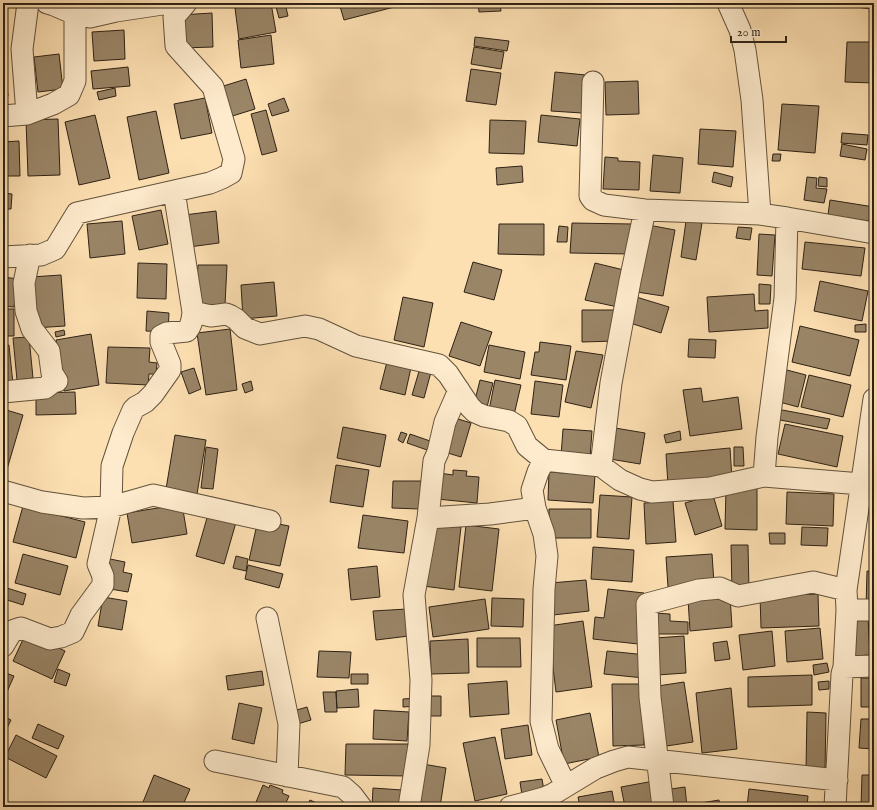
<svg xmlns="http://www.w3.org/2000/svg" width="877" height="810" font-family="'IM FELL English',serif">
  <rect width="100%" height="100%" fill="#fde0b2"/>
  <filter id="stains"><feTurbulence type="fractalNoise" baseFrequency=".005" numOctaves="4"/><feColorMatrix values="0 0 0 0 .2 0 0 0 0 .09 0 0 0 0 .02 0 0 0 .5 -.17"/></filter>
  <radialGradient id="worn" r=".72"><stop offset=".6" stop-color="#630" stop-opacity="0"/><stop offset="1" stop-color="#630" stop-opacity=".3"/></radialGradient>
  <!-- building -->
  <path fill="#9a8567" stroke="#2f2215" d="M265,3H271L276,32L239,39L235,8Z
    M275,3H285L288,16L279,18Z
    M339,3H402V5L344,20Z
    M478,3H500L501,11L479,12Z
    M854,3H874V9L854,7Z
    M212,13L213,47L182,48L180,15Z
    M124,30L125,59L94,61L92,32Z
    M271,35L274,64L241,68L238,40Z
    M475,37L509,41L507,51L474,46Z
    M847,42H874V83L845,82Z
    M474,47L504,52L501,69L471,64Z
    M3,53L8,96L3,97Z
    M59,54L63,89L38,92L34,57Z
    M128,67L130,86L93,89L91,71Z
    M471,69L501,73L496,105L466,101Z
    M555,72L586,75L582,113L551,111Z
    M246,79L255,109L226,118L217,88Z
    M638,81L639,114L606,115L605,82Z
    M115,88L116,96L99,100L97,92Z
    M205,98L212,133L181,139L174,104Z
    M284,98L289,111L272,116L268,104Z
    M782,104L819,106L815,153L778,150Z
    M266,110L277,151L262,155L251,114Z
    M156,111L169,173L139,180L127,117Z
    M95,115L110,178L79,185L65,122Z
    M541,115L580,119L577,146L538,142Z
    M58,119L60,175L28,176L26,120Z
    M490,120L526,121L524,154L489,153Z
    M700,129L736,131L733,167L698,164Z
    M842,133L868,135L867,145L841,143Z
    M19,141L20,176H3V142Z
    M842,144L867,149L865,160L840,156Z
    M773,154H781L780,161H772Z
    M653,155L683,158L680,193L650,191Z
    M605,157L618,158V161L640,162L639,190L603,189Z
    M522,166L523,182L497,185L496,168Z
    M714,172L733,177L731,187L712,182Z
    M807,177L817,178L816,188L827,189L824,203L804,200Z
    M819,177L827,178V187L818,186Z
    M3,193L12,194L11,209H3Z
    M830,200L874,207V222L828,215Z
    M161,210L168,244L139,250L132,216Z
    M216,211L219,243L189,247L184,215Z
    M122,221L125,254L90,258L87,224Z
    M686,221L702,223L696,260L681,257Z
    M572,223L632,224L631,254L570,253Z
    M499,224H544V255L498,254Z
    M643,224L675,230L663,296L630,291Z
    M559,226L568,227L567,242H557Z
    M738,227L752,228L750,240L736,238Z
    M759,234L775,235L772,276L757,275Z
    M805,242L865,248L861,276L802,269Z
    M473,262L502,270L494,300L464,292Z
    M138,263L167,264L166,299L137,298Z
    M595,263L628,271L618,307L585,300Z
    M198,265H227L225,305L195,304Z
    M61,275L65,326L34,328L31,277Z
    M3,277L18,279L14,307L3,306Z
    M820,281L868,291L862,321L814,311Z
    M274,282L277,316L243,319L241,285Z
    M759,284L771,285L770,304H759Z
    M754,294L755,311L768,310V328L709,332L707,297Z
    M633,296L669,307L661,333L624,321Z
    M403,297L433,303L424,347L394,340Z
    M3,309H14V336H3Z
    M582,310H615V341L582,342Z
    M147,311L169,313L168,332L146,331Z
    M461,322L492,332L480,366L449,356Z
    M866,324V332H855V325Z
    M800,326L859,340L850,376L792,362Z
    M230,329L237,390L206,395L197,333Z
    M64,330L65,335L56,337L55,332Z
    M91,334L99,385L64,391L56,340Z
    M29,337L33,378L17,380L13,338Z
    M689,339L716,340L715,358L688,357Z
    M540,342L571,346L566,380L531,375L535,352H539Z
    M3,345H9L13,384L3,385Z
    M489,345L525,352L520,379L484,372Z
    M108,347L150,348L149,362L157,363L156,374H149L148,385L106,383Z
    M576,351L603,355L591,408L565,402Z
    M388,358L412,363L405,395L380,389Z
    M194,368L201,389L189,394L181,372Z
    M420,368L431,372L424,398L412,395Z
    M783,369L806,375L798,407L776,401Z
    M809,375L851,385L843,417L801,407Z
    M480,380L493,383L487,407L474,404Z
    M495,380L521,385L514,415L489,410Z
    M251,381L253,390L245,393L242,384Z
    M535,381L563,385L559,417L531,414Z
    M701,388L703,402L738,397L742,429L690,436L683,390Z
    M75,392L76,414L36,415V393Z
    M3,409L23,415L5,476L3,475Z
    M777,409L830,419L827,429L775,419Z
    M452,417L471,423L461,457L441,451Z
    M785,424L843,436L837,467L778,454Z
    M343,427L386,435L380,467L337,458Z
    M609,427L645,433L640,464L604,458Z
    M563,429L592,431L590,458L561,456Z
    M680,431L681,440L666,443L664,435Z
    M401,432L407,434L403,443L398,440Z
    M410,434L433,442L430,451L407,443Z
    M175,435L206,440L196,500L165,495Z
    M206,447L218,449L213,489L201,488Z
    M734,447H743L744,466H734Z
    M730,448L732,479L668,485L666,454Z
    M336,465L369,470L363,507L330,502Z
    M453,470L467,471L466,476L479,477L477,503L437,499L439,473L453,475Z
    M549,472L595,475L593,503L548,500Z
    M393,481H421L420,509L392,508Z
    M726,488H757V530L725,529Z
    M787,492L834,494L833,526L786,524Z
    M600,495L632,497L629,539L597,537Z
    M713,495L722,526L695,535L685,503Z
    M673,501L676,542L646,544L644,503Z
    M182,504L187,534L132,543L127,513Z
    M23,506L85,522L76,558L13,542Z
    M549,509H591V538H549Z
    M209,511L237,519L224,564L196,556Z
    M363,515L408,521L404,553L358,548Z
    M258,520L289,526L280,566L249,560Z
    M430,524L461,527L454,590L423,586Z
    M466,525L499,529L492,591L459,587Z
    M802,527L828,528L827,546L801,545Z
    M769,533H785V544H770Z
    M731,545H748L749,590L732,591Z
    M593,547L634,550L632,582L591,579Z
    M23,554L68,566L60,595L15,583Z
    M712,554L714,583L668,587L666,557Z
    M236,556L248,559L246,571L233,568Z
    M110,559L125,562L123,572L132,574L128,592L104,588Z
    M248,565L283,574L279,588L245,579Z
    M377,566L380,597L351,600L348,569Z
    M867,571L874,572V608H866Z
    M586,580L589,611L553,615L550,583Z
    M7,588L26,594L23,605L4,599Z
    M608,589L644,593L638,644L593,639L595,617L604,618Z
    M818,594L819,626L761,628L760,596Z
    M730,596L732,627L690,631L688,599Z
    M103,597L127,601L122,630L98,626Z
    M492,598L524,599L523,627L491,626Z
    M485,599L489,629L433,637L429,607Z
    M407,609L409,636L376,640L373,611Z
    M654,613L670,614V621L688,622V634H653Z
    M873,615H874V660H872Z
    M868,618L870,655L855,656L853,619Z
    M583,621L592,687L556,692L548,626Z
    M820,628L823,659L787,662L785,631Z
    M772,631L775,666L743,670L739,635Z
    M26,633L65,651L52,679L13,661Z
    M684,636L686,673L657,675L655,638Z
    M477,638H520L521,667H477Z
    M468,639L469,673L431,674L430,641Z
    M727,641L730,659L715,661L713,643Z
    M319,651L351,652L349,678L317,677Z
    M607,651L647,655L644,678L604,674Z
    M827,663L829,672L814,675L813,665Z
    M58,669L70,674L66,686L54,682Z
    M262,671L264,685L228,690L226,676Z
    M3,672L14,676L3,701Z
    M351,674H368V684H351Z
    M812,675V705L748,707V677Z
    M861,678H874V707H861Z
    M507,681L509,714L470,717L468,684Z
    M829,681V689L819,690L818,682Z
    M684,682L693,742L660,747L651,687Z
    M612,684H643L644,745L613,746Z
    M731,688L737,749L702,753L696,693Z
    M358,689L359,707L337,708L336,691Z
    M323,692H336L337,712H325Z
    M426,696H441V716H426Z
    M418,698L419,706L403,707V699Z
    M239,703L262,708L254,744L232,739Z
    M307,707L311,720L294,725L290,712Z
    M374,710L409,712L407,741L373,739Z
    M807,712L826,713L825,771H806Z
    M590,713L599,757L564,764L556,720Z
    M3,716L11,720L3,736Z
    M861,719H874V749L859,748Z
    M38,724L64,736L58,749L32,738Z
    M528,725L532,755L505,759L501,729Z
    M16,735L57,756L46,778L5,757Z
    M495,737L507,794L475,801L463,743Z
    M346,744H408L407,776L345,775Z
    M417,763L446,768L440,807H410Z
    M154,775L190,789L182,807H141Z
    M862,775H874V807H861Z
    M542,779L544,791L522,795L520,782Z
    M654,781L658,807H625L621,787Z
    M263,785L269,788L270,785L283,790L282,793L289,796L284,807H254Z
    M685,787L687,807H673L671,789Z
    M373,788L402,790L401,807H372Z
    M749,789L808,796L807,807H747Z
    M612,791L615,807H580L578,797Z
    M310,800L325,807H306Z
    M719,800L720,807H702L701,803Z"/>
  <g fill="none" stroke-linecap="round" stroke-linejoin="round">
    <!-- minor casing -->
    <g stroke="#62523c" stroke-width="23">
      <path id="minor" d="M47,3L54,5L75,14L90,17L116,11L169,3
        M728,3L740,30L745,50L752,100L760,214
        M593,82L590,196L593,200L604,205L645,210L760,214L787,218L874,233
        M27,114L22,49L28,3
        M3,116L27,114L53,104L69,95L75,81V14
        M3,257L41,255L55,249L77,213L210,183L222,178L231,173L234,159L213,87L176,46L174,17L186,3
        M193,312L211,316L226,314L231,316L236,319L245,328L260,334L305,326L319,329L356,346L439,365L448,374L470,407L475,412L484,416L509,421L517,426L527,446L544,460L601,466L620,480L640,489L652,492L710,488L764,476L861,484
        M3,392L45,388L53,382L57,381L52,373L49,351L32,329L26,311L24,283L30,255
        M544,460L538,472L532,490L535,508L544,534L547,556L544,589L541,721L548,749L566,786
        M601,466L611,383L630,281L645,210
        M764,476L767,437L785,298L787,218
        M3,491L42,502L83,508L111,507L153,495L270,521
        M428,518L490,514L535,508
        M847,610H874
        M267,618L289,724L287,776
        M3,646L12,631L21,628L50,639L61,637L73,632L81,615L103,585V576L98,564L111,507L112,466L123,433L133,410L136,407L145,402L153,394L170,370V364L161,342V336L167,333L187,331C192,325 192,320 193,312L174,191
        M844,667L874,666
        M215,761L343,787L352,795L361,807
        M409,807L419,745L421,680L414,595L428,518L434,461L438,452L445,422L459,390
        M510,807L544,798L553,794L596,768L614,761L628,757L837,780
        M663,807L650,697L647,604L699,590L720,588L738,596L813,582L846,590
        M835,807L842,674L844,667L847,610L846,590L874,399"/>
    </g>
    <!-- minor -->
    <use href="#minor" stroke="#feebcd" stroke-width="21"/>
  </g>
  <!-- margin -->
  <rect width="877" height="810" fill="none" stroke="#fde0b2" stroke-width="16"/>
  <rect x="4" y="4" width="869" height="802" fill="none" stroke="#2f2215" stroke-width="2"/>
  <rect x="8" y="8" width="861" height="794" fill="none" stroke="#2f2215"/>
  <!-- scale -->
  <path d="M731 36v6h55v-6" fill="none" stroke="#2f2215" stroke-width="2"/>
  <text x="737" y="36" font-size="12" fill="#2f2215" stroke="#feebcd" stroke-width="3" paint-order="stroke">20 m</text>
  <rect width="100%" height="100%" filter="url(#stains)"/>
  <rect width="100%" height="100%" fill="url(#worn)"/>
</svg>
